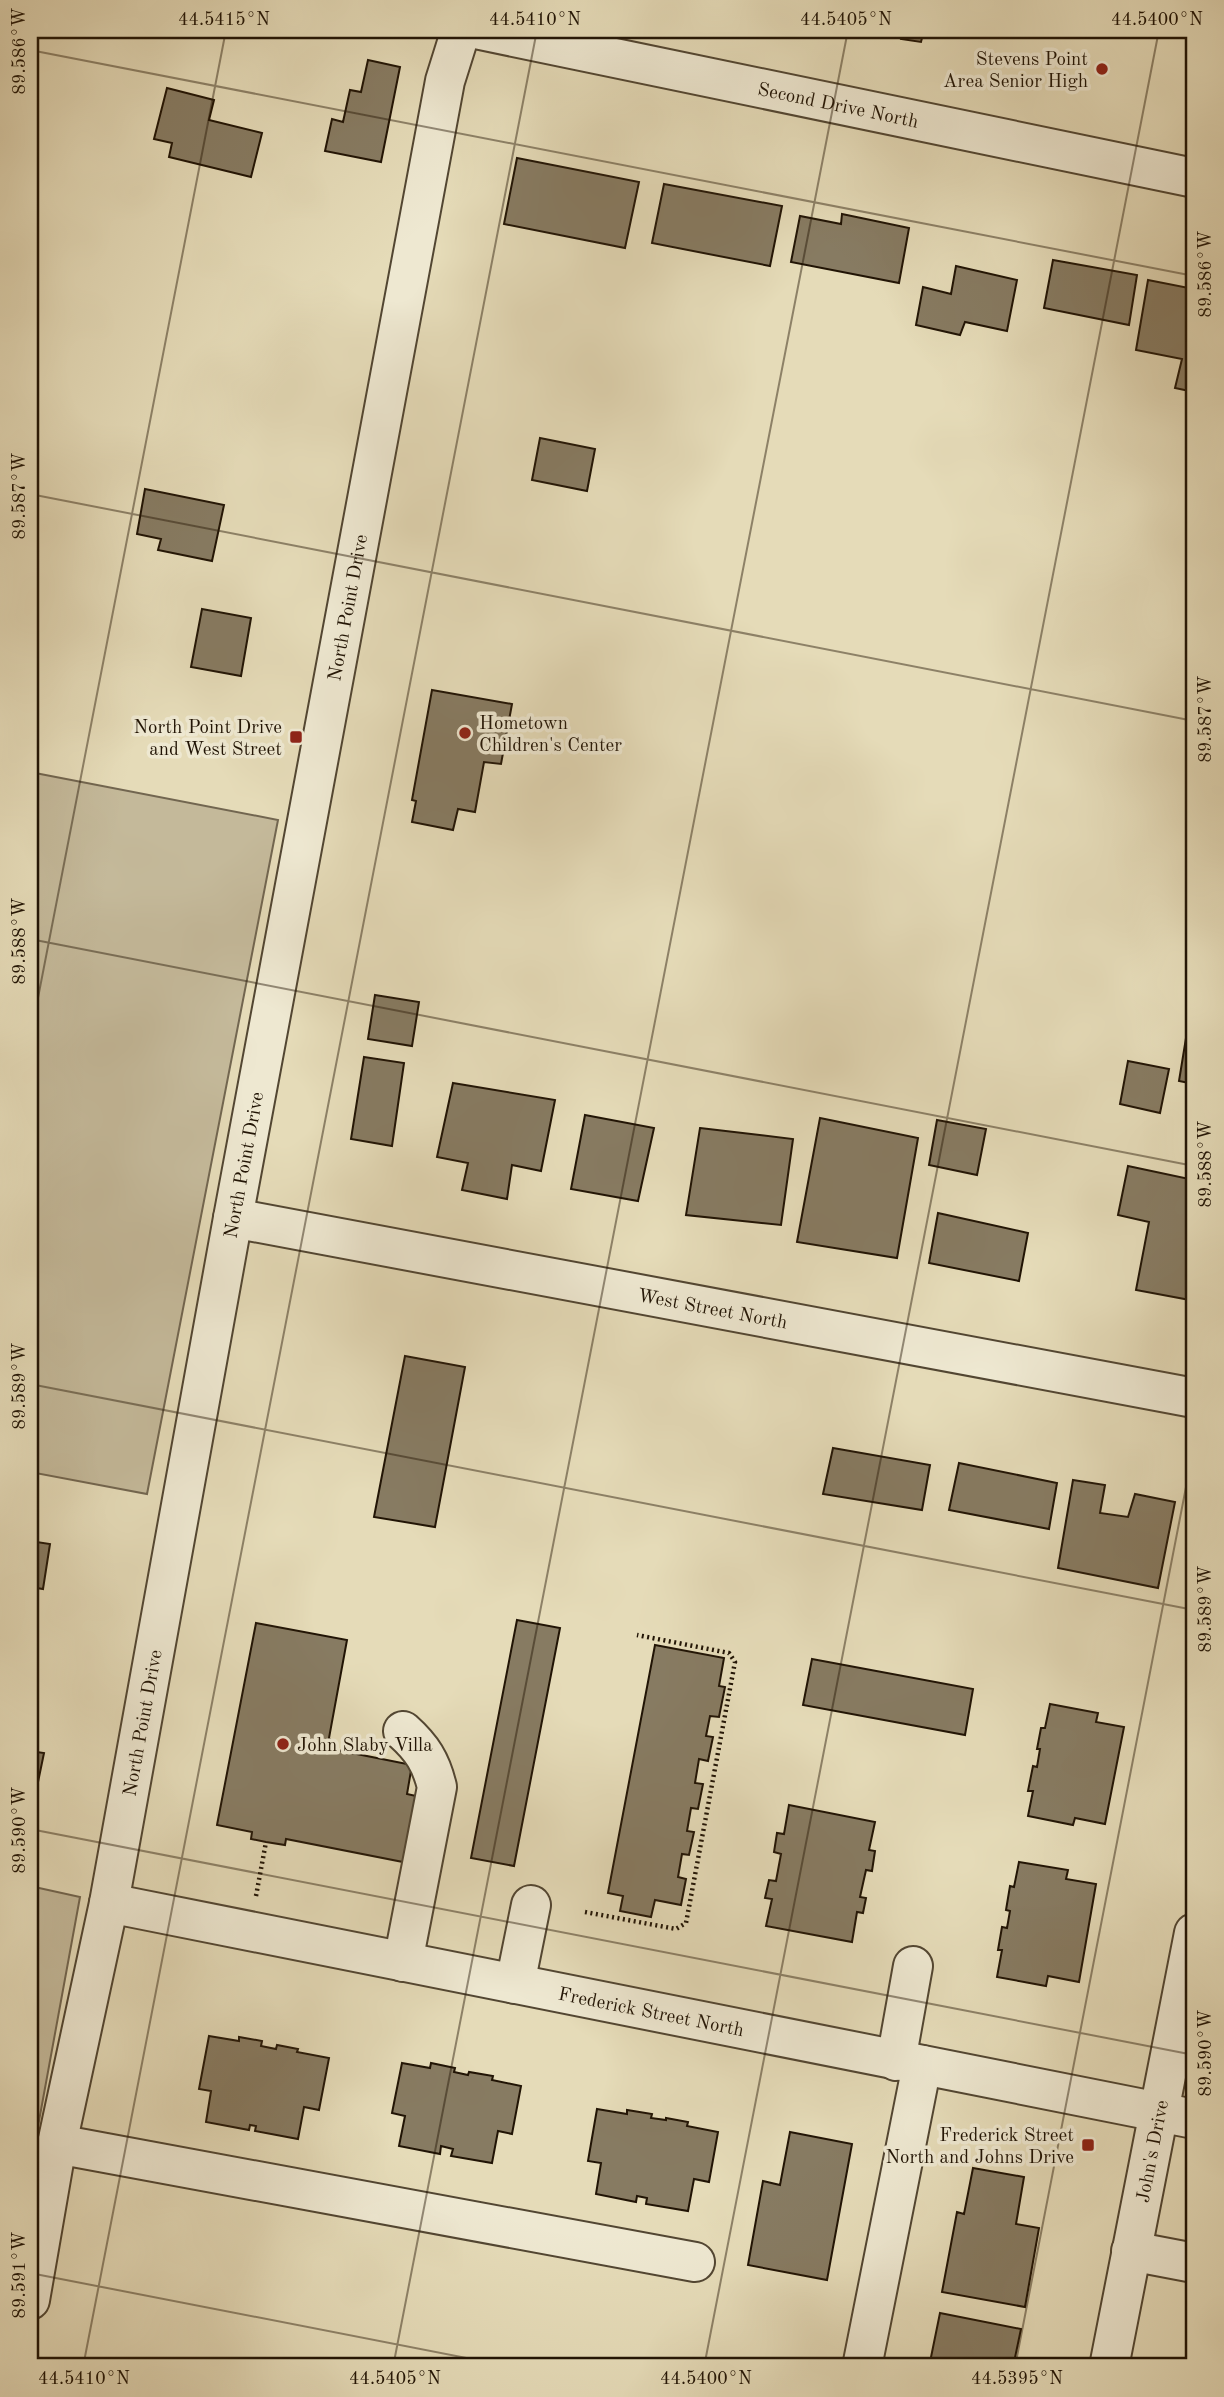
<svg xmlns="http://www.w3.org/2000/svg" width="1224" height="2397" font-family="'Old Standard TT',serif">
  <rect width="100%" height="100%" fill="#e5dbb8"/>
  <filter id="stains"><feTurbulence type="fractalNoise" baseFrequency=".00286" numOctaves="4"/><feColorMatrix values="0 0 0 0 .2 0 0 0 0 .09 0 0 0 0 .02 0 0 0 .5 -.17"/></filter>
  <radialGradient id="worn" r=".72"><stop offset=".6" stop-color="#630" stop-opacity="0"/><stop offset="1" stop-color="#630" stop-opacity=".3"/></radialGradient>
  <!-- green -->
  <path fill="#c4b99a" stroke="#726650" stroke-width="2" d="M30,772L278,820L147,1494L30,1472Z
    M30,1886L80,1897L30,2170Z"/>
  <!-- building -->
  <path fill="#877b62" stroke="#211405" stroke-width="2" d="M903,30H924L921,42L901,39Z
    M368,60L400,67L381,162L325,151L332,119L343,122L350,90L361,92Z
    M167,88L214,100L209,120L262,133L251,177L169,157L172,143L154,139Z
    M517,158L639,182L625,248L504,224Z
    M664,184L782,206L770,266L652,243Z
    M842,214L909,228L899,283L791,262L800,216L841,224Z
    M1053,260L1137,275L1129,325L1044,308Z
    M956,266L1017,280L1007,331L965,322L960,335L916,325L923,287L951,294Z
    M1148,280L1194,289V392L1175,388L1182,359L1136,350Z
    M540,438L595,449L587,491L532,480Z
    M145,489L224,505L212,561L158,550L161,539L137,534Z
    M202,609L251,618L241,676L191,667Z
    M432,690L512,704L501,764L484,762L475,812L458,809L453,830L412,822L416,801L412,800Z
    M1194,989V1084L1179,1081Z
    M375,995L419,1002L412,1046L368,1039Z
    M364,1057L404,1063L392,1146L351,1139Z
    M1128,1061L1169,1069L1160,1113L1120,1104Z
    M453,1083L555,1100L541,1171L512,1165L507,1199L462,1190L468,1163L437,1157Z
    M585,1115L654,1128L638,1201L571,1189Z
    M820,1118L918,1138L897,1258L797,1242Z
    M937,1120L986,1129L977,1175L929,1165Z
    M700,1128L793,1139L781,1225L686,1215Z
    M1128,1166L1194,1180V1277L1190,1300L1136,1290L1149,1222L1118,1215Z
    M938,1213L1028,1233L1019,1281L929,1263Z
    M405,1356L465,1367L435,1527L374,1517Z
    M833,1448L930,1465L922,1510L823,1494Z
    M959,1463L1057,1483L1049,1529L949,1510Z
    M1073,1480L1105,1485L1100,1513L1128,1517L1135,1494L1175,1502L1158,1588L1058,1568Z
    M30,1541L50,1544L43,1589L30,1587Z
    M517,1620L560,1628L514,1866L471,1858Z
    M256,1623L347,1640L329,1738L337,1750L412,1765L407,1794L416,1796L403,1862L286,1839L285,1845L266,1842L251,1839L252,1832L217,1825Z
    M655,1645L724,1658L719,1686L725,1687L719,1717L710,1716L706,1736L713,1737L708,1761L699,1759L695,1783L703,1784L698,1809L691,1808L687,1831L694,1832L689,1855L682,1854L678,1877L686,1879L681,1905L655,1900L651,1917L620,1911L623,1896L608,1893Z
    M812,1659L973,1689L965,1735L803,1705Z
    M1050,1704L1098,1713L1096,1722L1124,1727L1105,1824L1075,1818L1073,1825L1028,1816L1033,1791H1028L1033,1766L1037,1767L1040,1749H1037L1041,1728H1045Z
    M30,1751L44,1753L31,1816H30Z
    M789,1805L875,1822L869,1850L875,1851L872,1871L866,1870L860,1897L866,1898L863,1913L857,1912L852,1942L766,1926L772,1899L765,1898L769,1880L776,1881L781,1854L774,1852L777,1833L784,1834Z
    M1019,1862L1068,1870L1066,1879L1096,1884L1079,1982L1048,1976L1046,1986L997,1977L1002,1950H998L1002,1927L1007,1928L1010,1911L1006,1910L1010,1886L1014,1887Z
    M209,2036L239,2041V2037L262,2041L261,2046L276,2049L277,2045L298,2049L297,2052L329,2058L319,2110L304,2107L298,2139L255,2131L256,2126L250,2125L249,2130L206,2122L211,2091L199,2089Z
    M402,2063L430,2068L431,2063L455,2068L454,2072L468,2075L469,2072L493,2076L492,2080L521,2086L512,2134L498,2131L492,2163L451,2156L453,2149L441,2146L440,2154L399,2146L405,2116L392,2113Z
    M597,2109L627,2114V2110L652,2114L651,2118L666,2120V2118L688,2122L687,2126L718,2132L709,2182L694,2179L688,2211L646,2204L647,2198L637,2196L636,2202L596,2194L601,2163L588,2161Z
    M790,2132L852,2144L827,2280L748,2265L763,2181L780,2185Z
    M973,2168L1024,2177L1016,2224L1039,2228L1025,2307L942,2292L957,2212L964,2214Z
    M940,2313L1021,2329L1013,2367H929Z"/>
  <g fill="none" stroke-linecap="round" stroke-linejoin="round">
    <!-- minor casing -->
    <g stroke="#524632" stroke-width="42">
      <g id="minor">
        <path id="s1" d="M480,30L1194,178"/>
        <path id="s2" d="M233,1218L1194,1398"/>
        <path id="s3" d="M109,1903L1194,2119"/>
        <path d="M403,1962L437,1787C431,1762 422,1748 403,1731"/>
        <path d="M515,1984L531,1905"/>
        <path d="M896,2061L913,1966"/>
        <path d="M57,2144L695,2262"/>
        <path d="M1131,2251L1194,2263"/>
        <path id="s4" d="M30,2300L57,2144L109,1903L233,1218L445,81L461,30"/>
        <path d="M862,2367L922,2065"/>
        <path id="s5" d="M1109,2367L1194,1933"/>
      </g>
    </g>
    <!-- path -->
    <path stroke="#211405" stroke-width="4.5" stroke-dasharray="2 3.5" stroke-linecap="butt" d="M256,1896L266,1842
      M585,1912L676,1929L686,1923L735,1662L729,1653L637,1635"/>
    <!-- minor -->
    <use href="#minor" stroke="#eee8d1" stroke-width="38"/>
  </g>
  <!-- ticks -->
  <path fill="none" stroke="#211405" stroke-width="2" stroke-opacity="0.45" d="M30,50L1194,276M30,494L1194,721M30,939L1194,1166M30,1039L226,30M30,1384L1194,1610M30,1829L1194,2055M30,2273L513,2367M83,2367L537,30M393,2367L848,30M704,2367L1159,30M1015,2367L1194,1446"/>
  <!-- markers -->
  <g fill="#8f2418" stroke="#eee8d1" stroke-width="2.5">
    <circle cx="1102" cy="69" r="7"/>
    <circle cx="465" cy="733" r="7"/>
    <rect x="289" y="730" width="14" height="14" rx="3.5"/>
    <circle cx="283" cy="1744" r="7"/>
    <rect x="1081" y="2138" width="14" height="14" rx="3.5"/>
  </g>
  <g text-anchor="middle" stroke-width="7" stroke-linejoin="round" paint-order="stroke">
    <!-- poi labels -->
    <g font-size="19" fill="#211405" stroke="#eee8d1" text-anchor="end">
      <text x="1088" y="65">Stevens Point<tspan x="1088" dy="22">Area Senior High</tspan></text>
      <text x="479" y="729" text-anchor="start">Hometown<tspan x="479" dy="22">Children's Center</tspan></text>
      <text x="282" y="733">North Point Drive<tspan x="282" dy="22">and West Street</tspan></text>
      <text x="297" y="1751" text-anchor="start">John Slaby Villa</text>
      <text x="1074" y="2141">Frederick Street<tspan x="1074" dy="22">North and Johns Drive</tspan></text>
    </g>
    <!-- street labels -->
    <g font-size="19" fill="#211405" stroke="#eee8d1">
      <text dy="7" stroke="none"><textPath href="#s1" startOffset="366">Second Drive North</textPath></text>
      <text dy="7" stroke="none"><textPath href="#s4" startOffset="1722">North Point Drive</textPath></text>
      <text dy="7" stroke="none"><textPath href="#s4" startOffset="1155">North Point Drive</textPath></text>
      <text dy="7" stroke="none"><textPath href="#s2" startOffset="488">West Street North</textPath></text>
      <text dy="7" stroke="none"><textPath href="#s4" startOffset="588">North Point Drive</textPath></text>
      <text dy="7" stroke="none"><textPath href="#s3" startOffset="553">Frederick Street North</textPath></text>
      <text dy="7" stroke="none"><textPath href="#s5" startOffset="220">John's Drive</textPath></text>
    </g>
  </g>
  <!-- margin -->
  <rect width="1224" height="2397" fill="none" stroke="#e5dbb8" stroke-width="77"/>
  <rect x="38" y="38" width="1148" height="2320" fill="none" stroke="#211405" stroke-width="2.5"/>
  <g font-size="18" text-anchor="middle" fill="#211405">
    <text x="224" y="25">44.5415°N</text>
    <text x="535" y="25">44.5410°N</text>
    <text x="846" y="25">44.5405°N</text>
    <text x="1157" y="25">44.5400°N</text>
    <text transform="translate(19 51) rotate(-90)" y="6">89.586°W</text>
    <text transform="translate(1205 274) rotate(-90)" y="6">89.586°W</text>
    <text transform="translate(19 496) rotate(-90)" y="6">89.587°W</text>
    <text transform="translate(1205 719) rotate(-90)" y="6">89.587°W</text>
    <text transform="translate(19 941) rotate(-90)" y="6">89.588°W</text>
    <text transform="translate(1205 1164) rotate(-90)" y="6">89.588°W</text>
    <text transform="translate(19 1386) rotate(-90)" y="6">89.589°W</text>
    <text transform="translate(1205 1609) rotate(-90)" y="6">89.589°W</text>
    <text transform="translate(19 1830) rotate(-90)" y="6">89.590°W</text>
    <text transform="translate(1205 2053) rotate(-90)" y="6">89.590°W</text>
    <text transform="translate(19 2275) rotate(-90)" y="6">89.591°W</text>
    <text x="84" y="2384">44.5410°N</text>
    <text x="395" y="2384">44.5405°N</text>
    <text x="706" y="2384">44.5400°N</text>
    <text x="1017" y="2384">44.5395°N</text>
  </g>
  <rect width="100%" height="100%" filter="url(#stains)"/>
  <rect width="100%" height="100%" fill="url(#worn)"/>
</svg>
